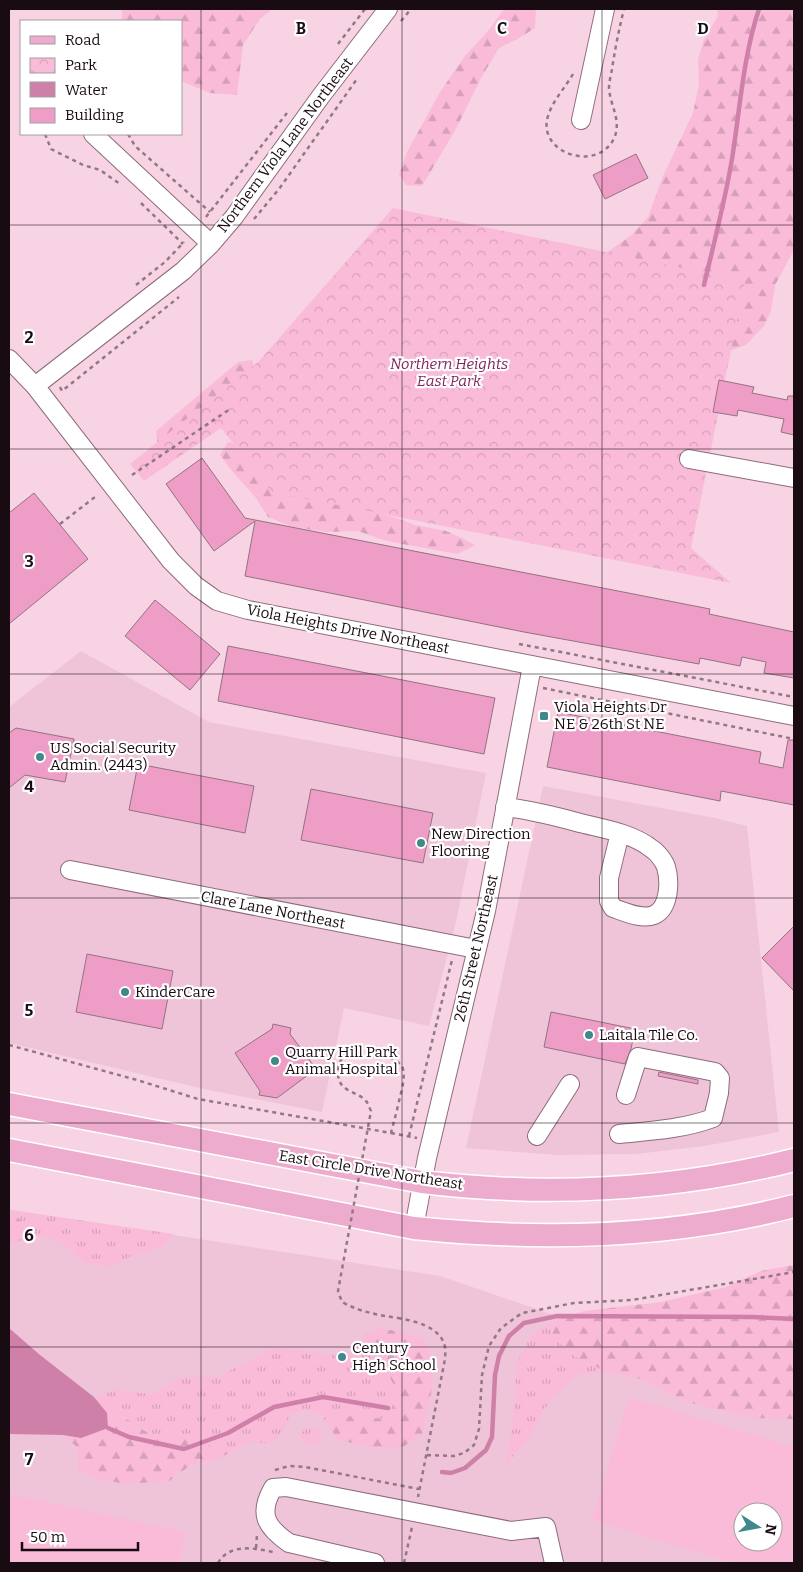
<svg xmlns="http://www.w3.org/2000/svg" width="803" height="1572" font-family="Bitter,serif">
  <defs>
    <pattern id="grass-tufts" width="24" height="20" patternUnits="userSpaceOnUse" patternTransform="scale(1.25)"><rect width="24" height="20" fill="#fabbd9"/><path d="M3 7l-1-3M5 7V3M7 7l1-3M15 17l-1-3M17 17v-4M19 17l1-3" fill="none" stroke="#d6a0b9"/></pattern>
    <pattern id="forest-firs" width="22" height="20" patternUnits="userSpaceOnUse" patternTransform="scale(1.25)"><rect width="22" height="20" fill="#fabbd9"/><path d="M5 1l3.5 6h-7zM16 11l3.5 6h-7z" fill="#d6a0b9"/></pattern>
    <pattern id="park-crowns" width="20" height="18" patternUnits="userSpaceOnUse" patternTransform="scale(1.25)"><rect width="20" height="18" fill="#fabbd9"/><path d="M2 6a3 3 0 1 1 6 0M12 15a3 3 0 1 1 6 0" fill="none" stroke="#d6a0b9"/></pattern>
  </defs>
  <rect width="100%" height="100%" fill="#f8d3e4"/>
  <!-- built -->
  <path fill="#f0c4d8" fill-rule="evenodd" d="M81,651L209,722L486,773L456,922L429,1026L344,1008L322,1112L204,1089L9,1043V707Z
    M543,786L715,818L747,826L779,1132L705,1146L636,1154L556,1155L466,1148Z
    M11,1210L440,1276L794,1397V1563H9V1212ZM743,1512H773V1542H743Z"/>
  <!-- grass -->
  <path fill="url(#grass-tufts)" d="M11,1210L174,1234L162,1247L129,1257L111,1266L86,1264L60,1241L30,1235L24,1224Z
    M556,1320L552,1336L574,1356L607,1372L576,1375L550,1400L526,1442L505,1465L510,1440L515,1400L516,1364L531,1336Z
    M273,1348L297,1349L327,1354L371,1355C389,1373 395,1379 395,1404L383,1419L360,1416L339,1417L329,1428L322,1415L305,1410L290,1415L283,1433L270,1444L250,1441L231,1452L213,1447L179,1434L151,1435L125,1418L107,1413L94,1397L116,1390L151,1394L182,1377H218Z
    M316,1426L322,1431L319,1442C310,1448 303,1445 300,1434L306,1429Z"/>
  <!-- forest -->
  <path fill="url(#forest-firs)" d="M122,9H272L260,19L243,45L237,95L210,93L181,81V21H122Z
    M504,9H536L535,28L521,37L499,48L481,78L456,129L422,186L406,185L399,174L407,152L440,92L465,56L488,31Z
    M717,9H794V250L775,285L771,311L764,326L746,345L710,358L597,259L632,235L648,217L663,176L693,113L699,84L698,60L704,39L718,16Z
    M252,360L256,374L158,447L156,431L238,362Z
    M228,442L249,447L366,507L415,525L446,531L462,538L475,545L458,554L397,543L380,539L358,531L327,532L293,527L268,517L256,498L232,471L220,455Z
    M11,1210L24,1224L30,1235L9,1247V1212Z
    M794,1265V1419L754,1418L687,1402L641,1379L607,1372L574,1356L552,1336L556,1320L584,1311L661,1302L726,1287L761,1271Z
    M379,1328L407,1333L424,1339L432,1357L433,1385L422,1434L403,1447H370L339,1440L329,1428L339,1417L360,1416L383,1419L395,1404V1388L387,1371L371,1355L362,1336Z
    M107,1413L125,1418L151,1435L179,1434L213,1447L231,1452L218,1459L192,1464L169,1481L125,1484L90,1477L78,1469L77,1447L63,1435L81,1438L107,1428Z"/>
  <!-- park -->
  <path fill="url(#park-crowns)" d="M393,208L745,281L691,548L731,583L272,492L221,428L144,481L130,464L259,361Z"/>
  <!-- pitch -->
  <path fill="#fabbd9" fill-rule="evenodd" d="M629,1397L794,1447V1563H734L592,1520ZM743,1512H773V1542H743Z
    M9,1494L186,1532L180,1563H9Z"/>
  <!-- water -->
  <path fill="#ce80a8" d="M9,1328L40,1355L94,1397L107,1413L108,1428L81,1438L63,1435L9,1434Z"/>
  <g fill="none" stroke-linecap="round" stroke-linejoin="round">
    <!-- stream -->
    <path stroke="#ce80a8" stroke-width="4.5" d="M704,285C714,243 725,201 732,159C740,109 743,57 759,9
      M108,1428L129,1437L184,1449L228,1433L274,1407L323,1397L388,1408
      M442,1472L451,1473L465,1468L486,1450L492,1437L495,1375L499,1356L509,1336L524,1323L557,1316L753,1317L794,1319"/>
  </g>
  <!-- building -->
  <path fill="#ee9ec6" stroke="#937281" d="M636,154L648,178L605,199L593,175Z
    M719,380L754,387L752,393L787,400L788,396H794V435L781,432L784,419L738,410L737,416L713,412Z
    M202,458L245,518L710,609L709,614L794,632V678L764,673L766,662L742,657L740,666L700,658L699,664L524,632L245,576L255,521L214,551L166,484Z
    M34,493L88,559L9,624V513Z
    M155,600L220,654L190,690L125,636Z
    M228,646L495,698L484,754L218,701Z
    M558,712L761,752L759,763L783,768L788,740H794V805L721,791L720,801L547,767Z
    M16,728L74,739L65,782L25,775L9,788V733Z
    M138,764L254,786L245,833L129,810Z
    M311,789L433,813L423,863L301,840Z
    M794,926V991L762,958Z
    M87,954L173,971L162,1029L76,1012Z
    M551,1012L635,1029L631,1049L625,1064L544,1047Z
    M273,1024L291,1028L290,1034L316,1069L277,1098L259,1095L260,1091L235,1053L272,1029Z
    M659,1072L698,1080V1084L658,1076Z"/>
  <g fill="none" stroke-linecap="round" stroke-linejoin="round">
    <!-- minor casing -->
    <g stroke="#8c6c7b" stroke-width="20">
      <path id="minor" d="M581,120L605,9
        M93,134L211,244
        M9,359L35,386L171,561L196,586L217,601L248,610L794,716
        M35,386L183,271L211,244L234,217L321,96L388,9
        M689,459L794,478
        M505,807C531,810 555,816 580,823C604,829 632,833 652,849C657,852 664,861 666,867C670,880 670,908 654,915C642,920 625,912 613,908L609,901V878L620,833
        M70,870L476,949
        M619,1134C650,1131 684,1129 713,1118L719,1093L720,1078L715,1072L638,1057L626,1095
        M537,1136L570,1084
        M414,1228L427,1158L486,911L532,666
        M375,1563L289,1543C266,1527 258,1514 273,1488L286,1487L511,1531L546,1527L554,1563"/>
    </g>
    <!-- major casing -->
    <g stroke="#fff" stroke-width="25">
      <path id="major" d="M9,1104L422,1182C548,1197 670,1191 794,1160
        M9,1150L414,1228C541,1241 670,1238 794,1206"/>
    </g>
    <!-- path -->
    <path stroke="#927884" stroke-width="2.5" stroke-dasharray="4 4" stroke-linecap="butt" d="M401,21L411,9
      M338,44L365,9
      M573,74C565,88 553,100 548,116C536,154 600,174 615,136C621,119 610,105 609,88C609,82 611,75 612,69C615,49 619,29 624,9
      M45,134L51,149L83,165L100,170L120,184
      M128,134L135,146L210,212
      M141,203L183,244
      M206,217L287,113
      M254,219L279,189L357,79
      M136,285L165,262L184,242
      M60,387L62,391L179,297
      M132,475L230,409
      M60,524L95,497
      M519,644L794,697
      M543,688L794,739
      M9,1045L137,1080L198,1099L391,1133L397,1110
      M391,1133L417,1138
      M409,1136L452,960
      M398,1318C415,1321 441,1327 445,1347C446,1351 445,1355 445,1359L418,1497
      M427,1455L454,1456L464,1453L474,1445L479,1429L482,1375L489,1346L501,1328L522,1313L574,1303L632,1300L794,1272
      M275,1470L289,1466L305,1467L419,1489
      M256,1548L257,1535
      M218,1563C230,1543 254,1548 273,1552
      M404,1563L412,1527"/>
    <!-- minor -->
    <use href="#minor" stroke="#fff" stroke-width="18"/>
    <!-- major -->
    <use href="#major" stroke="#edabce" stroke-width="22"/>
    <!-- path-bridge -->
    <path stroke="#927884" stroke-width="2.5" stroke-dasharray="4 4" stroke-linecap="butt" d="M397,1110C399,1098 406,1081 403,1069C401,1057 362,1048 351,1051C340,1054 336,1070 339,1080C343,1092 358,1092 366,1101C368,1103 369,1107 371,1111L338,1291L342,1302C360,1312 378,1315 398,1318"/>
  </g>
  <!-- grid -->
  <path fill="none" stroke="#180c12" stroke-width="1" stroke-opacity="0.55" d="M201,9V1563M402,9V1563M602,9V1563M9,225H794M9,449H794M9,674H794M9,898H794M9,1123H794M9,1347H794"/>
  <!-- markers -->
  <g fill="#40888b" stroke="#fff" stroke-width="2">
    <rect x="539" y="711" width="10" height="10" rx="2.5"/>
    <circle cx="40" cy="757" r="5"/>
    <circle cx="421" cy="843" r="5"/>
    <circle cx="125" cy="992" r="5"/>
    <circle cx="589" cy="1035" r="5"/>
    <circle cx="275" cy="1061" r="5"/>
    <circle cx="342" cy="1357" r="5"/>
  </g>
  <g text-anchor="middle" stroke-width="4.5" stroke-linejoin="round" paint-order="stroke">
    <!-- street labels -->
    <g font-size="15" fill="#180c12" stroke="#fff">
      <text transform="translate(285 145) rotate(-53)" y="5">Northern Viola Lane Northeast</text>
      <text transform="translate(348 629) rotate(11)" y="5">Viola Heights Drive Northeast</text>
      <text transform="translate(273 910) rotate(11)" y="5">Clare Lane Northeast</text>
      <text transform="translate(476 948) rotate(-77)" y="5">26th Street Northeast</text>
      <text transform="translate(371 1170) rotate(9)" y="5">East Circle Drive Northeast</text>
    </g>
    <!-- park labels -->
    <g font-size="15" font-style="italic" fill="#80245a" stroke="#fff">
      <text x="449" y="369">Northern Heights<tspan x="449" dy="17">East Park</tspan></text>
    </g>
    <!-- poi labels -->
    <g font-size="15" fill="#180c12" stroke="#fff" text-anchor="start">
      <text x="554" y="712">Viola Heights Dr<tspan x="554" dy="17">NE &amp; 26th St NE</tspan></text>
      <text x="50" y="753">US Social Security<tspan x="50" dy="17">Admin. (2443)</tspan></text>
      <text x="431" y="839">New Direction<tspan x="431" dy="17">Flooring</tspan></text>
      <text x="135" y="997">KinderCare</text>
      <text x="599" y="1040">Laitala Tile Co.</text>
      <text x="285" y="1057">Quarry Hill Park<tspan x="285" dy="17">Animal Hospital</tspan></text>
      <text x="352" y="1353">Century<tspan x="352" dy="17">High School</tspan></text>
    </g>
  </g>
  <g font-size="16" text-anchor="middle" font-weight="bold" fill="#180c12" stroke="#fff" stroke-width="4.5" stroke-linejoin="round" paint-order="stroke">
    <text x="301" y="34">B</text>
    <text x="502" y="34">C</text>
    <text x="703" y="34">D</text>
    <text x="29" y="343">2</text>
    <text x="29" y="567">3</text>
    <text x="29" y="792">4</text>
    <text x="29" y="1016">5</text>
    <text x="29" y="1241">6</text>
    <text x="29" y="1465">7</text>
  </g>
  <!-- border -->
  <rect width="803" height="1572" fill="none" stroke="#180c12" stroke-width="20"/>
  <!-- legend -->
  <rect x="20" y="20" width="162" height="115" fill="#ffffff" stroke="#a39ea0"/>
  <rect x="30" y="36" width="25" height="8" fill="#edabce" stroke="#a39ea0"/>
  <text x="65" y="45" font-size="15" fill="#180c12">Road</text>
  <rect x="30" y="58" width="25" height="15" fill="url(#park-crowns)" stroke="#a39ea0"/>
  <text x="65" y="70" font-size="15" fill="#180c12">Park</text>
  <rect x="30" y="82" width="25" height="15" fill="#ce80a8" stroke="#a39ea0"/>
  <text x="65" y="95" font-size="15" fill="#180c12">Water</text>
  <rect x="30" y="108" width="25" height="15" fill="#ee9ec6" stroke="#a39ea0"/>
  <text x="65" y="120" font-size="15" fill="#180c12">Building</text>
  <!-- north arrow -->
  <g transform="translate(758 1527) rotate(101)"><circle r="24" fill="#ffffff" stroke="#a39ea0"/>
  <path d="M0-4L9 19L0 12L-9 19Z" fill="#40888b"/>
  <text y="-8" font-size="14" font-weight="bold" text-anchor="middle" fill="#180c12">N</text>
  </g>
  <!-- scale -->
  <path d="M22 1542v8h116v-8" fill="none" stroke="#180c12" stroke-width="2.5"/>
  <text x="30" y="1542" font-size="15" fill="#180c12" stroke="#ffffff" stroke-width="4" paint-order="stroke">50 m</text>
</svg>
